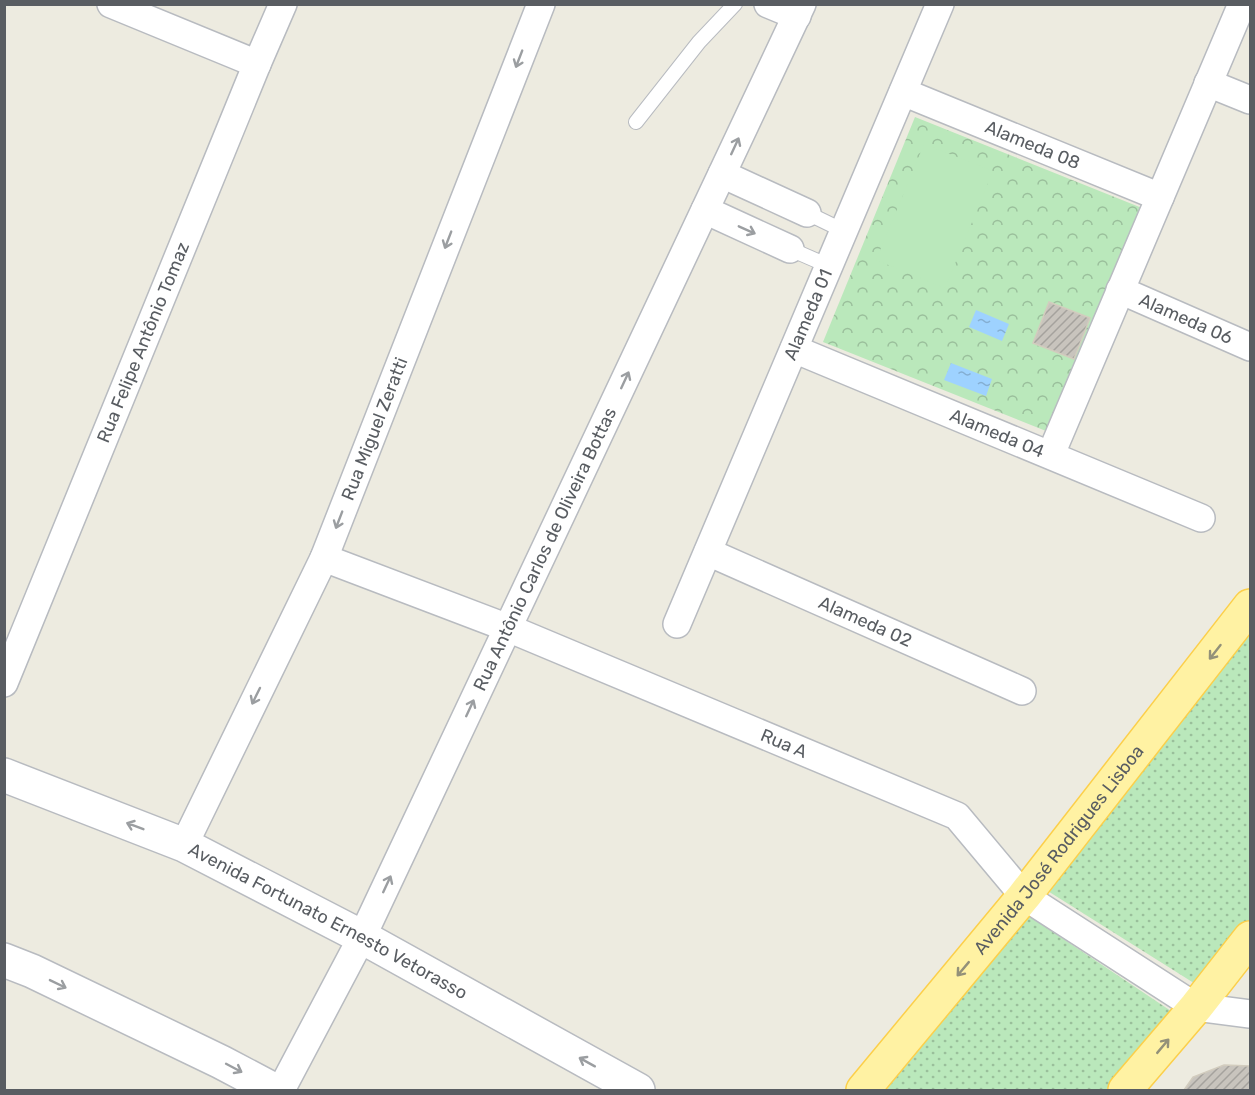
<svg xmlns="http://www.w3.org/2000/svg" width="1255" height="1095" font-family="Rubik,sans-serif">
  <defs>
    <pattern id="grass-dots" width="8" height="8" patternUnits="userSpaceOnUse" patternTransform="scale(1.5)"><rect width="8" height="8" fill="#bae8bb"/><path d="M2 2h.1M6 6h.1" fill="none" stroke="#9abf9b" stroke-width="1.8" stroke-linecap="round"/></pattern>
    <pattern id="park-crowns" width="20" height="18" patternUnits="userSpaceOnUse" patternTransform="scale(1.5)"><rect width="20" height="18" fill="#bae8bb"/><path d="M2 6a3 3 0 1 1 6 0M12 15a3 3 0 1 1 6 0" fill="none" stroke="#9abf9b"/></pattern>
    <pattern id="water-ripples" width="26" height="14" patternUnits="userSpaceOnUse" patternTransform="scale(1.5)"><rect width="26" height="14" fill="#9ed2ff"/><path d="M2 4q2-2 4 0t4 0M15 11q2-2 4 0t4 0" fill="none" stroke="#84aed2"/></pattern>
    <pattern id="building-hatch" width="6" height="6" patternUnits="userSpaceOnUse" patternTransform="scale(1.5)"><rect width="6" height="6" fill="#c8c4bd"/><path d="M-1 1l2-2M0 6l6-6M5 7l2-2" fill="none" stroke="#a5a29d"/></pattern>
  </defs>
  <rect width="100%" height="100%" fill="#edebe0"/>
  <!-- grass -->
  <path fill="url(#grass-dots)" d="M1250,622V920L1197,985L1043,888Z
    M1029,916L1171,1011L1106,1090H886Z"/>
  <!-- park -->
  <path fill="url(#park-crowns)" d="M915,117L1142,208L1046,431L823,342Z"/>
  <!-- pitch -->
  <path fill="#bae8bb" d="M924,144L993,171L945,288L876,260Z"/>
  <!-- water -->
  <path fill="url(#water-ripples)" d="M976,310L1009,324L1002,341L969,327Z
    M951,363L992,379L986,396L944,380Z"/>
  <!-- building -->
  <path fill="url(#building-hatch)" stroke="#d2ccbe" stroke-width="1.5" d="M1049,302L1090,318L1074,359L1033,343Z
    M1224,1065L1250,1066V1090H1184L1193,1077Z"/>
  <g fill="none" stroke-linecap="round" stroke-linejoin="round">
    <!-- service casing -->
    <g stroke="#b8bbc0" stroke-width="16">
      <path id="service" d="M636,122L699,42L735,4
        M807,213L844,231
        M790,249L829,266"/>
    </g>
    <!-- minor casing -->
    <g stroke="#b8bbc0" stroke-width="30">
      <g id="minor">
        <path d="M111,4L257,64"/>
        <path d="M768,4L797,16"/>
        <path d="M1208,83L1250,100"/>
        <path id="s1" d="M903,92L1160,197"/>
        <path d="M722,174L807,213"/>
        <path d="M705,210L790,249"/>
        <path id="s2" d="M1120,290L1250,347"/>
        <path id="s3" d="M794,349L1201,518"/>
        <path d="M1051,454L1242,4"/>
        <path id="s4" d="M708,552L1022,691"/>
        <path id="s5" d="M324,558L508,628L957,816L1024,896L1196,1007L1250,1014"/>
        <path id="s6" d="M677,624L940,4"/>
        <path id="s7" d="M4,683L257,64L283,4"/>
        <path id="s8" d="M184,845L324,558L541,4"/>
        <path id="s9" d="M281,1090L362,937L802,4"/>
      </g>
    </g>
    <!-- tertiary casing -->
    <g stroke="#b8bbc0" stroke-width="36">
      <g id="tertiary">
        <path id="s10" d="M4,775L184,845L362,937L638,1090"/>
        <path d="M4,960L32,971L221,1062L274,1090"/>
      </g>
    </g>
    <!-- primary casing -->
    <g stroke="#fccf4a" stroke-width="36">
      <g id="primary">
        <path id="s11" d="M863,1090L1024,896L1250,606"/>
        <path d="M1125,1090L1196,1007L1250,938"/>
      </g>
    </g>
    <!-- service -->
    <use href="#service" stroke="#fff" stroke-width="14"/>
    <!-- minor -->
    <use href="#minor" stroke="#fff" stroke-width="27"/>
    <!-- tertiary -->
    <use href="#tertiary" stroke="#fff" stroke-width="33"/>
    <!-- primary -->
    <use href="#primary" stroke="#fff2a3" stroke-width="33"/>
  </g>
  <!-- one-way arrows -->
  <defs><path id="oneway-shaft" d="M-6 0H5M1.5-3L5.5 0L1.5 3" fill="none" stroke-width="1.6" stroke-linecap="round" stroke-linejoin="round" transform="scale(1.5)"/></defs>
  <g stroke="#9b9ea1">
    <use href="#oneway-shaft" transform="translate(519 59) rotate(111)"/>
    <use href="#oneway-shaft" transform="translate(735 146) rotate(-65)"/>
    <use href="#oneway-shaft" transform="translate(747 230) rotate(24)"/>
    <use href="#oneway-shaft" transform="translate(448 240) rotate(111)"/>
    <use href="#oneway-shaft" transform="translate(625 380) rotate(-65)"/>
    <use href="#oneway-shaft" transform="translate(339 520) rotate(111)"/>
    <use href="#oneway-shaft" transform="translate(256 696) rotate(116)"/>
    <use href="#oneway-shaft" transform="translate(470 708) rotate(-65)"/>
    <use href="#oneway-shaft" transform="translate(135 826) rotate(-159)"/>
    <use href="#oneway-shaft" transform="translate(387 884) rotate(-65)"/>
    <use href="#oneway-shaft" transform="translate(58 984) rotate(26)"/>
    <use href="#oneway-shaft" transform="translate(587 1062) rotate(-151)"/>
    <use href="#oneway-shaft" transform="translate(234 1068) rotate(28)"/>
  </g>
  <g stroke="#939179">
    <use href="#oneway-shaft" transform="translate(1215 652) rotate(128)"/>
    <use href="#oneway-shaft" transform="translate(963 969) rotate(130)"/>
    <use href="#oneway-shaft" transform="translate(1163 1046) rotate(-50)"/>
  </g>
  <g text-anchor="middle" stroke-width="5" stroke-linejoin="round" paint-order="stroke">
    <!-- street labels -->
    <g font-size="18" fill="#595d62" stroke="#fff">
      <text dy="6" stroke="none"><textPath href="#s1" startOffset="140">Alameda 08</textPath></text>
      <text dy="6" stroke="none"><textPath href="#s6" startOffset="336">Alameda 01</textPath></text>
      <text dy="6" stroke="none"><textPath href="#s2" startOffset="72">Alameda 06</textPath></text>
      <text dy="6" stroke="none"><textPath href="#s7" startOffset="368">Rua Felipe Antônio Tomaz</textPath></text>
      <text dy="6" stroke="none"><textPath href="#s8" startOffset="458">Rua Miguel Zeratti</textPath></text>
      <text dy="6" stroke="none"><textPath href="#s3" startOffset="220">Alameda 04</textPath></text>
      <text dy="6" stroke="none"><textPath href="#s9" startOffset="602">Rua Antônio Carlos de Oliveira Bottas</textPath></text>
      <text dy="6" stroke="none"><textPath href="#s4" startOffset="172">Alameda 02</textPath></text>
      <text dy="6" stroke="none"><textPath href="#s5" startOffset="496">Rua A</textPath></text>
      <text dy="6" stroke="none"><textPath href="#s11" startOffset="310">Avenida José Rodrigues Lisboa</textPath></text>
      <text dy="6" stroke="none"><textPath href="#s10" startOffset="356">Avenida Fortunato Ernesto Vetorasso</textPath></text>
    </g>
  </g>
  <!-- border -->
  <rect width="1255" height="1095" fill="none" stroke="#595d62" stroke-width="12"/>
</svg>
